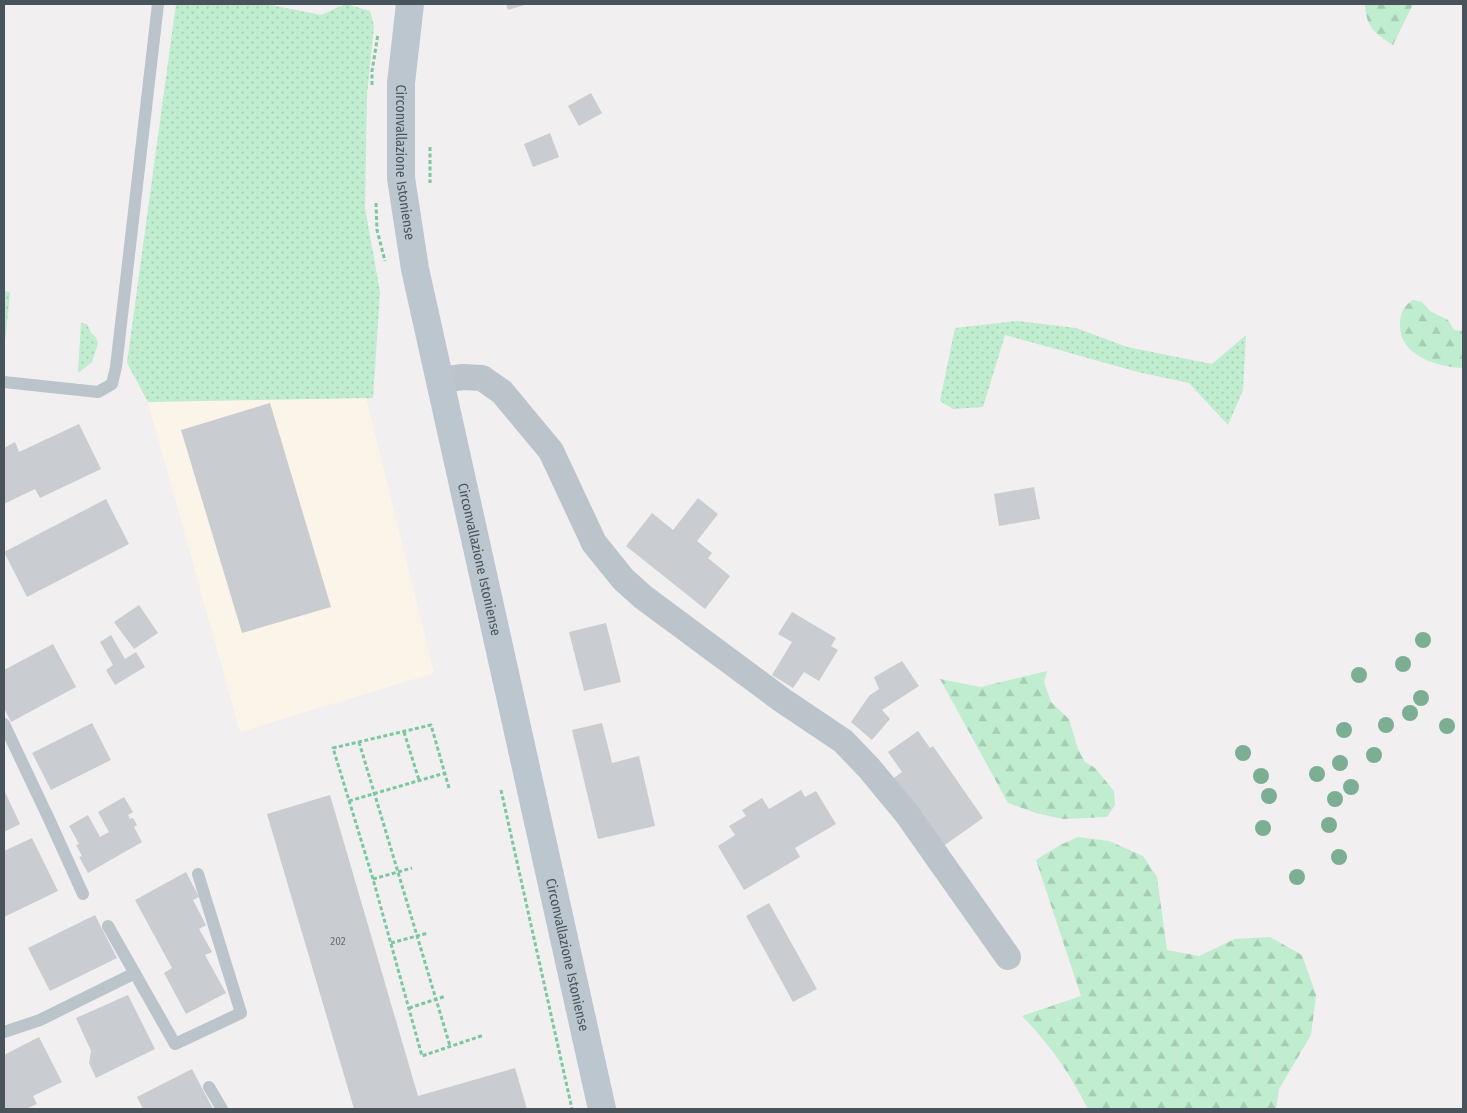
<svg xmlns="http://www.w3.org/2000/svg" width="1467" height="1113" font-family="'Fira Sans Condensed',sans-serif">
  <defs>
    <pattern id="grass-dots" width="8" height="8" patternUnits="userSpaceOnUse" patternTransform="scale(1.25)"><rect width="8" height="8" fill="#c0eccf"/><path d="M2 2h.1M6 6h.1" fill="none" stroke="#a6ccb4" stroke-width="1.8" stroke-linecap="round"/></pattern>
    <pattern id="forest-firs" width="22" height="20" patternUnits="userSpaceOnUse" patternTransform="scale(1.25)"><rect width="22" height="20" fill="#c0eccf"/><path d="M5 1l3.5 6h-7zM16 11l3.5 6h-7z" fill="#a6ccb4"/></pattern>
  </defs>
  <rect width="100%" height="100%" fill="#f1efef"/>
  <!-- commercial -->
  <path fill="#fbf5e9" d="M366,398L434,673L240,732L148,402Z"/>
  <!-- grass -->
  <path fill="url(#grass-dots)" d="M176,4H266L321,15L346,4L370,11L374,26L367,95L365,208L380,292L373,398L148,402L127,363Z
    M4,291L10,292L4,353Z
    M1017,321L1076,328L1127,347L1212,364L1246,335L1243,390L1228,425L1189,383L1138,372L1005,335L983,407L953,409L940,401L955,328Z
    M81,323L87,324L91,333L96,337L98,343L92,362L78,373Z"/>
  <!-- forest -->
  <path fill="url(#forest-firs)" d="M1365,4H1413L1393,45C1374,33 1366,27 1365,4Z
    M1413,300L1422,302L1430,311L1448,320L1454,330L1463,331V368C1437,367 1397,355 1400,322C1401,311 1404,306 1413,300Z
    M1047,671L1044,682L1051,702L1069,719L1078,749L1085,762L1095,768L1114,791L1115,805L1107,817L1063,819L1036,813L1008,803L940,679L981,687Z
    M1078,837L1109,841L1143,856L1157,877L1167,950L1199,956L1235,939L1270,937L1302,955L1316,995L1311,1035L1279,1089L1276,1109H1088C1069,1072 1051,1046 1022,1016L1081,996L1036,860L1060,845Z"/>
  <!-- building -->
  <path fill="#c9ccd1" d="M506,4H528L508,10Z
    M591,93L602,113L579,126L568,106Z
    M550,133L559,157L533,167L524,144Z
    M270,403L331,607L242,633L181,430Z
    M79,424L101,469L40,498L35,489L4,504V448L15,442L19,452Z
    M1034,487L1040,519L999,526L994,494Z
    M698,498L718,514L697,541L712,553L708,558L730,576L705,609L626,546L652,513L673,530Z
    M106,499L129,544L27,597L4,552Z
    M139,605L158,633L134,649L114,622Z
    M792,612L836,638L831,646L838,650L819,681L804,672L793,688L772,675L792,642L778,634Z
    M606,623L621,682L584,691L569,632Z
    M111,635L125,659L136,652L145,667L115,685L106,670L113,665L100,642Z
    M53,644L76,687L11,722L4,708V670Z
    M902,661L919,686L882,710L890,719L872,740L851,722L869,696L879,689L874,677Z
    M92,723L111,760L51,790L32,753Z
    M602,723L612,763L639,756L655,826L598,839L572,730Z
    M918,731L930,748L933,746L983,818L942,847L894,778L902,772L888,752Z
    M4,790L20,824L4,832Z
    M801,790L805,797L816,791L836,824L795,848L800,857L744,890L718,846L735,835L729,826L746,816L742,810L762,798L769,809Z
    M330,795L418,1096L515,1068L527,1109H354L267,814Z
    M124,797L133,812L128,815L130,819L133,818L137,825L134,827L142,842L88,873L79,857L82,856L76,845L79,844L69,826L88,815L100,837L109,832L98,812Z
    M32,838L58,891L4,917V851Z
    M186,872L199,897L193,900L206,925L199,929L212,952L205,955L226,993L186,1014L164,973L172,968L135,900Z
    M769,903L817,989L793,1002L746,916Z
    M95,915L117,958L50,991L28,948Z
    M128,995L155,1049L96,1078L89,1063L91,1051L76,1018Z
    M39,1037L62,1082L33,1096L37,1104L26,1109H4V1055Z
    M192,1069L213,1109H143L137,1097Z"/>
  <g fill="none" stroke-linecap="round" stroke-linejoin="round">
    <!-- path -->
    <path stroke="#7ac89e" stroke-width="3" stroke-dasharray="4 2.5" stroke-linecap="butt" d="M372,85V71L378,34
      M430,147V183
      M376,203L377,230L385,261
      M404,732L419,780
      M359,742L450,1046
      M449,788L431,725L333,748L373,879L422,1056L484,1035
      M501,790L572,1109
      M349,801L445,773
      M373,879L412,868
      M391,943L428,933
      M409,1008L446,996"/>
    <!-- lane -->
    <path stroke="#bbc4cb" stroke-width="12" d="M4,382L98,392L112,384L116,367L158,4
      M4,724L49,819L83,894
      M108,926L175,1044L241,1013L198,874
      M4,1032L40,1020L135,973
      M209,1087L222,1109"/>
    <!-- street -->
    <path stroke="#bbc4cb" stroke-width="26" d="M440,380L463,377L482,378L502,392L551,451L594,543L623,579L643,597L782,700L843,741L869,768L907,814L1008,957"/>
    <!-- secondary -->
    <path stroke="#bcc6cf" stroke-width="28" id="s1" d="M410,4L401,83V178L415,269L602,1109"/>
  </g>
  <!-- trees -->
  <g fill="#7cae93">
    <circle cx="1423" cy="640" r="8"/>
    <circle cx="1403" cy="664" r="8"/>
    <circle cx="1359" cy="675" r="8"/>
    <circle cx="1421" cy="698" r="8"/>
    <circle cx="1410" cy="713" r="8"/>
    <circle cx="1386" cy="725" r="8"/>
    <circle cx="1447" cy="726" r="8"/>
    <circle cx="1344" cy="730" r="8"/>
    <circle cx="1243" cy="753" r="8"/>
    <circle cx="1374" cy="755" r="8"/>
    <circle cx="1340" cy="763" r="8"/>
    <circle cx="1317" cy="774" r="8"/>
    <circle cx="1261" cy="776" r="8"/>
    <circle cx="1351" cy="787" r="8"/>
    <circle cx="1269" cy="796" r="8"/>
    <circle cx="1335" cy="799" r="8"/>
    <circle cx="1329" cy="825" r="8"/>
    <circle cx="1263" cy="828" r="8"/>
    <circle cx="1339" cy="857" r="8"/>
    <circle cx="1297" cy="877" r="8"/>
  </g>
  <g text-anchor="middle" stroke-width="4" stroke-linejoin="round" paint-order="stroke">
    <!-- number labels -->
    <g font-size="11" fill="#687178">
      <text x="338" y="945">202</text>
    </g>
    <!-- street labels -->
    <g font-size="14" fill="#48535b" stroke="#fff">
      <text dy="5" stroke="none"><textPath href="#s1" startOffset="159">Circonvallazione Istoniense</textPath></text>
      <text dy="5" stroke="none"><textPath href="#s1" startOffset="564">Circonvallazione Istoniense</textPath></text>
      <text dy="5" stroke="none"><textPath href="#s1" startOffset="969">Circonvallazione Istoniense</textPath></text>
    </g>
  </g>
  <!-- border -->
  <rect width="1467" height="1113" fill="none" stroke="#48535b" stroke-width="10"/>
</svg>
